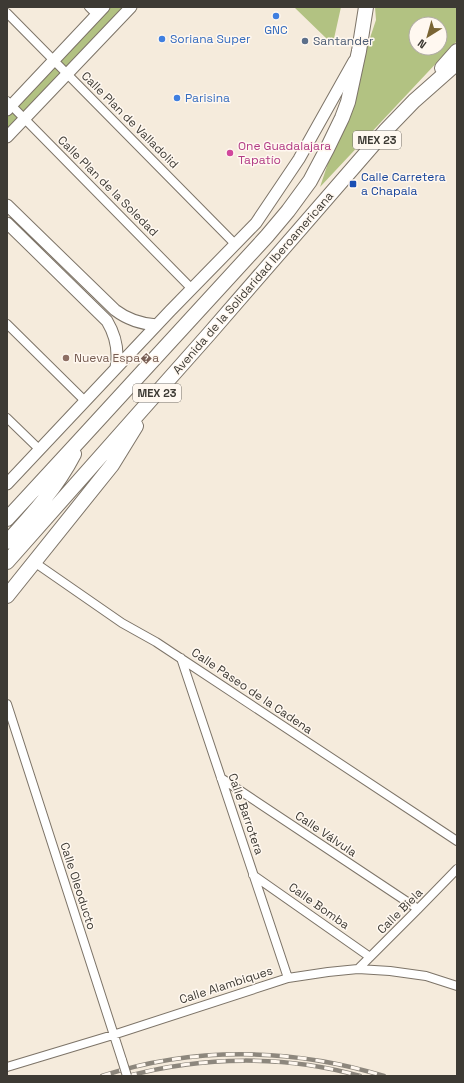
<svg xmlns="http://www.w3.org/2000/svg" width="464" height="1083" font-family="'Space Grotesk',sans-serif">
  <rect width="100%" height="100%" fill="#f5ebdc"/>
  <!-- green -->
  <path fill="#b2c282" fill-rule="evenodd" d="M105,7H130L7,137V111Z
    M294,7H341L333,43L328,40Z
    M375,7H457V41L320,187L376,20ZM416,24H440V48H416Z"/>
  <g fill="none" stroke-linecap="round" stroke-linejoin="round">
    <!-- street casing -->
    <g stroke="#7d7468" stroke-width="10">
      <path id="street" d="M89,7L97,15
        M7,13L235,244
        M7,101L192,289
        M7,324L85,401
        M7,418L39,449
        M34,562L122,623L156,642L457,841
        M181,658L288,978
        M7,704L122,1060
        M221,778L418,909
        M253,875L370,957
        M358,969L418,909L457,869
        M7,1067L113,1035L288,978L328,972L358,969L390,971L426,976L457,986"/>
    </g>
    <!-- secondary casing -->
    <g stroke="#7d7468" stroke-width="13">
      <path id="secondary" d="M7,110L104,7
        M7,137L131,7
        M7,205L115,310C128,320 141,324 157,325
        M7,223L107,321C116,336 119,351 116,368
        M7,484L170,311L256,223L299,159L354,61"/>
    </g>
    <!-- highway casing -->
    <g stroke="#7d7468" stroke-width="16">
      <path id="highway" d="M442,68L457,51
        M7,519L79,441L267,236L288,211L310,181L327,149L342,118L348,102L359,51L366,7
        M7,542C32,515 57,487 74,454
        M7,562L209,334L386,130L414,101L457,63
        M7,596L112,465L136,426"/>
    </g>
    <!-- street -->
    <use href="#street" stroke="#fff" stroke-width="8"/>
    <!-- secondary -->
    <use href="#secondary" stroke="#fff" stroke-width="11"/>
    <!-- highway -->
    <use href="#highway" stroke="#fff" stroke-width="14"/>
    <!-- rail casing -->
    <g stroke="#8d877d" stroke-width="4.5">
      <path id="rail" d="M102,1076C194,1046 293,1048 384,1076
        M128,1076C202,1056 286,1055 360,1076"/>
    </g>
    <!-- rail -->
    <use href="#rail" stroke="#fff8f0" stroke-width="3" stroke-dasharray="9" stroke-linecap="butt"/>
    <!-- street-bridge casing -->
    <g stroke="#7d7468" stroke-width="10" stroke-linecap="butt">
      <path id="street-bridge" d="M122,1060L127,1076"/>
    </g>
    <!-- street-bridge -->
    <use href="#street-bridge" stroke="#fff" stroke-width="8"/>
  </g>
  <!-- markers -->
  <g fill="#3f7fe0" stroke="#fff8f0" stroke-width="1.5">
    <circle cx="276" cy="16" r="4"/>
    <circle cx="162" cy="39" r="4"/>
    <circle cx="177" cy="98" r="4"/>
  </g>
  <circle fill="#5c6f8a" stroke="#fff8f0" stroke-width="1.5" cx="305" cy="41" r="4"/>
  <circle fill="#d1479c" stroke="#fff8f0" stroke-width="1.5" cx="230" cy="153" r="4"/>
  <rect fill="#1a4fb4" stroke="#fff8f0" stroke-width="1.5" x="349" y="180" width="8" height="8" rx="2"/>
  <circle fill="#8d6e63" stroke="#fff8f0" stroke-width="1.5" cx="66" cy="358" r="4"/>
  <g text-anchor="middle" stroke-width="3" stroke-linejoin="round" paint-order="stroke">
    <!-- shield labels -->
    <g fill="#fff8f0" stroke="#77736c" stroke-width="1">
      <rect x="353" y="131" width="48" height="18" rx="3"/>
      <rect x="133" y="384" width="48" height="18" rx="3"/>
    </g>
    <g font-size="11" font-weight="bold" fill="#3d3a34">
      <text x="377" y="144">MEX 23</text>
      <text x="157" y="397">MEX 23</text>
    </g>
    <!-- shop labels -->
    <g font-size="12" fill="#366cbe" stroke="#fff8f0" text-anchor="start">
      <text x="276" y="34" text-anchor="middle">GNC</text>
      <text x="170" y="43">Soriana Super</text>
      <text x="185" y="102">Parisina</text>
    </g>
    <!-- service labels -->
    <g font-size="12" fill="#4e5e75" stroke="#fff8f0" text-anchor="start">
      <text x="313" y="45">Santander</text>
    </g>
    <!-- street labels -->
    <g font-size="12" fill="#3d3a34" stroke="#fff8f0">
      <text transform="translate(130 120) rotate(45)" y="4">Calle Plan de Valladolid</text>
      <text transform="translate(108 186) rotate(45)" y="4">Calle Plan de la Soledad</text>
      <text transform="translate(253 283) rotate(-49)" y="4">Avenida de la Solidaridad Iberoamericana</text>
      <text transform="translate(252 691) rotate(34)" y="4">Calle Paseo de la Cadena</text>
      <text transform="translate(246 814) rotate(71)" y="4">Calle Barrotera</text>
      <text transform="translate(326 834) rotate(34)" y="4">Calle Válvula</text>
      <text transform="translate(78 886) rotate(72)" y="4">Calle Oleoducto</text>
      <text transform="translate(319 906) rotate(35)" y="4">Calle Bomba</text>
      <text transform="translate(400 911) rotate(-45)" y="4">Calle Biela</text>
      <text transform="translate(226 985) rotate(-18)" y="4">Calle Alambiques</text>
    </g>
    <!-- hotel labels -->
    <g font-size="12" fill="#b23c85" stroke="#fff8f0" text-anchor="start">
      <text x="238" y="150">One Guadalajara<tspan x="238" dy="14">Tapatío</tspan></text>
    </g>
    <!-- transit labels -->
    <g font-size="12" fill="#164399" stroke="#fff8f0" text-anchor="start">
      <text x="361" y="181">Calle Carretera<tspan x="361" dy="14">a Chapala</tspan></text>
    </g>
    <!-- education labels -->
    <g font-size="12" fill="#785e54" stroke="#fff8f0" text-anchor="start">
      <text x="74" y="362">Nueva Espa�a</text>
    </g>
  </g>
  <!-- border -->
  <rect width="464" height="1083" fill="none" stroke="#3d3a34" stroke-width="16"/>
  <!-- north arrow -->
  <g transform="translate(428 36) rotate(217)"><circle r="19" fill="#fff8f0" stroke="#b1aca5"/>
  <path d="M0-3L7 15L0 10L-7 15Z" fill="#7a6534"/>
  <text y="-6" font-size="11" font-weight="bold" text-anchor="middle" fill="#3d3a34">N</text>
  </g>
</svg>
